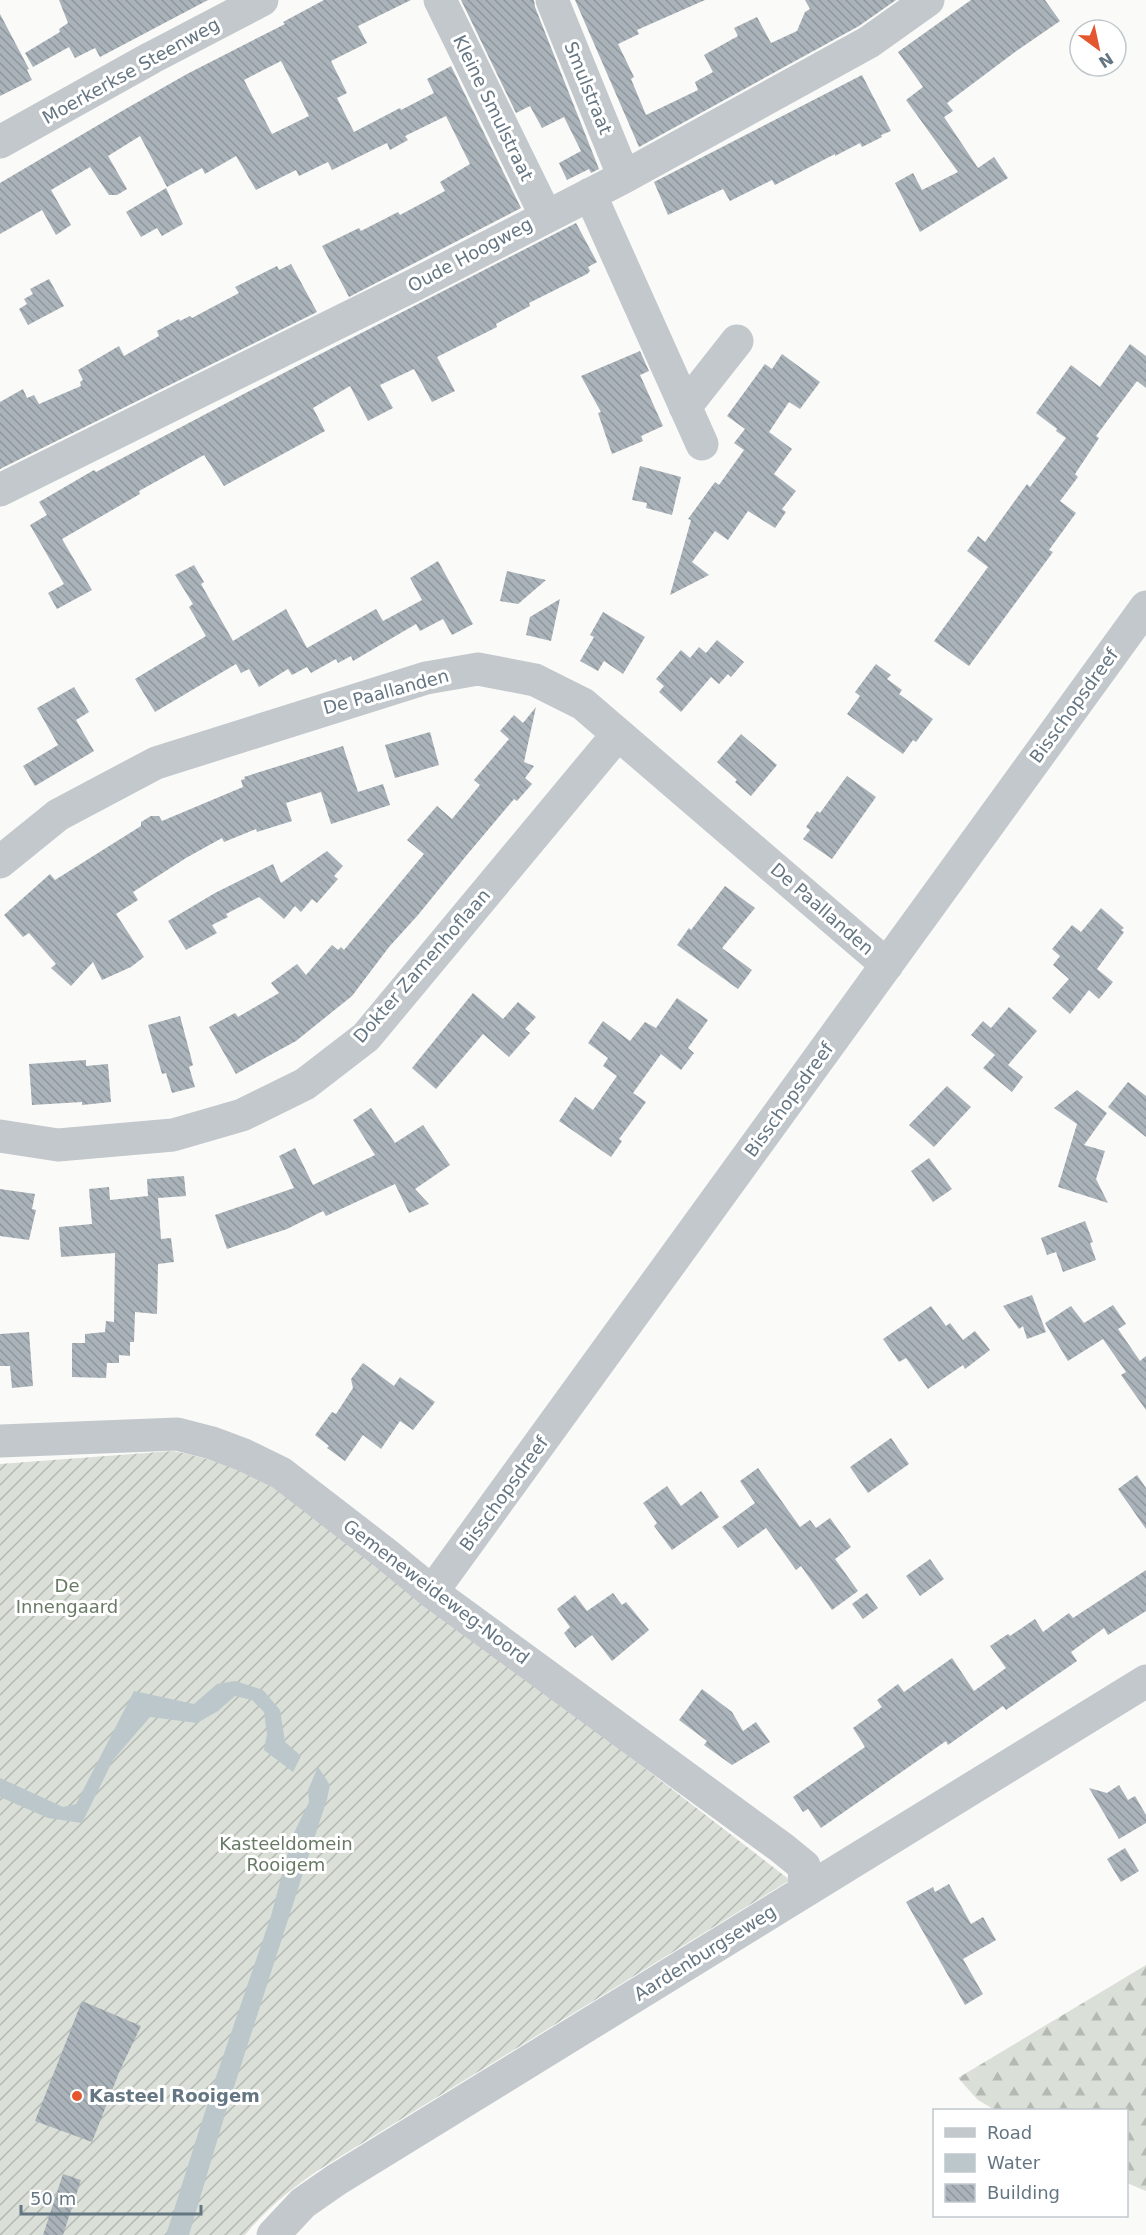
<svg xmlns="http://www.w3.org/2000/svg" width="1146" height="2235" font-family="'DejaVu Sans',sans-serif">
  <defs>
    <pattern id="forest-firs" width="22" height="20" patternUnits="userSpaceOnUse" patternTransform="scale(1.5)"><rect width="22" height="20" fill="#dadfd7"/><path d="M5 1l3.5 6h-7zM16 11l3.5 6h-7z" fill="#b4b9b4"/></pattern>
    <pattern id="garden-furrows" width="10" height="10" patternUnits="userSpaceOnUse" patternTransform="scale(1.5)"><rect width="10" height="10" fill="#dadfd7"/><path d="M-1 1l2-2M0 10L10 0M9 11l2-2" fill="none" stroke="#b4b9b4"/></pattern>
    <pattern id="building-back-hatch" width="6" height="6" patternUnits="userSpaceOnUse" patternTransform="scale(1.5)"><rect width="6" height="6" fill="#aab3b9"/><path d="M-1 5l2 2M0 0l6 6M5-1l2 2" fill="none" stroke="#8e969c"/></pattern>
  </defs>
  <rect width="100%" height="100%" fill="#fafaf8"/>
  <!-- forest -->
  <path fill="url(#forest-firs)" d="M1146,1965V2191L1127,2183L1126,2110H995L978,2100L958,2078Z"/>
  <!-- garden -->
  <path fill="url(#garden-furrows)" d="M173,1451C221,1460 258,1476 299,1502L790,1880L325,2166C294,2186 268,2207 245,2235H0V1464Z"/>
  <!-- water -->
  <path fill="#bbc7cb" d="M235,1681L263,1690L280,1710L285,1742L301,1756L293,1772L264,1750L267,1734L264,1712L252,1700L235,1696L218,1711L197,1723L150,1717L113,1760L82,1823L48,1818L0,1797V1778L63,1807L76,1804L134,1691L194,1704L217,1684Z
    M318,1767L330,1785L327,1799L223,2121L189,2235H166L215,2080L271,1916L292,1837L309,1802L308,1790Z"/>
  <!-- building -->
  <path fill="url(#building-back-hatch)" fill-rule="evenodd" d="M59,0H208L100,57L95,48L75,58L69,47L33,67L25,53L60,32L59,29L68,23Z
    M324,0H411L358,26L367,43L331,61L347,93L337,98L354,132L400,108L401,110L434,93L427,79L451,66L521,208L349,297L322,246L359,228L361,231L398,212L400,215L445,191L440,182L470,164L446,116L405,136L408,140L390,150L387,143L332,170L328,162L299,176L296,170L256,190L236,156L205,174L202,168L167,187L140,136L108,156L127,189L117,195H109L90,167L51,190L71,225L56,235L42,210L0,234V183L122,111L187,74L285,24L283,22ZM281,61L309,116L272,134L244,80Z
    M461,0H534L535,7L599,169L591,173L589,169L567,180L559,163L581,151L564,117L542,128L530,106L516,113Z
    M575,0H705L637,30L639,34L618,44L634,77L631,79L646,115L698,90L695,82L713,72L704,55L738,36L734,28L757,17L771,43L797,31L805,12L810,9L805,0H896L859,26L639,147Z
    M971,0H1045L1060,21L1015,52L947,103L953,111L944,117L978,168L994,157L1008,178L920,232L895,183L913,173L922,190L958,172L906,100L923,87L898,52Z
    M0,14L29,69L27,70L32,80L0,96Z
    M862,75L891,131L881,135L882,137L862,147L860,143L835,156V154L775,185L772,180L730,201L723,189L668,215L654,182Z
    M166,188L183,224L162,236L157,228L141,237L126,212Z
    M576,223L597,262L588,267L590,271L587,274L529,303L530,306L496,324L497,327L437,357L455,391L432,402L414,369L380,385L393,408L368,421L350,386L313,408L325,431L224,486L204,455L139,491L140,494L62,539L92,590L57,609L48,593L64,584L30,525L47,515L39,502L94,470L96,472L297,366Z
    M291,264L317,312L0,469V402L23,389L27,398L34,395L39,404L81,386L80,382L83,380L78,370L119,346L124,356L159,336L157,331L179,319L180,321L190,316L192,318L239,293L235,287L277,266L279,270Z
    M49,279L64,306L28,325L19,309L27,304L24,299L33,294L30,289Z
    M1130,344L1146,356V388L1137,381L1096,436L1099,438L1075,474L1078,477L1060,501L1076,513L1049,550L1053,552L969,666L934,641L988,567L967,551L978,536L985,542L1027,484L1030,487L1066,438L1056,431L1057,429L1036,413L1071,365L1100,387Z
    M640,351L649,371L640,375L663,426L641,436L643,441L612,454L598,413L601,412L581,376Z
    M782,354L820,382L800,409L789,402L769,432L792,449L774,474L796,491L782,509L786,512L775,528L748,511L728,540L715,531L692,562L709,575L670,595L691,520L688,519L715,482L719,485L744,450L734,443L745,429L727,416L765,364L772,369Z
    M640,466L681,477L672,515L646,508L647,503L632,500Z
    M438,561L473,624L452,635L443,619L420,631L416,624L353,661L351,656L338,663L336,659L311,673L307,667L292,675L288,669L259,687L249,669L241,673L236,664L155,712L135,679L206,636L189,607L193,604L175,575L194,565L204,582L201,584L233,641L286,609L307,648L376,609L383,621L422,600L410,578Z
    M507,571L546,580L518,604L500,601Z
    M560,599L551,641L526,635L530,617Z
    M603,612L645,637L623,674L604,661L598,671L580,661L594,637L590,635Z
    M717,640L744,662L731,677L728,674L719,684L711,677L681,712L659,692L664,686L656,679L681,650L690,658L699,647L706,653Z
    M876,664L891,675L887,679L902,690L899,694L933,719L916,742L913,740L903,754L847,714L860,696L855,692Z
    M74,687L89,712L76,720L94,751L35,786L23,766L58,745L37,708Z
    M536,707L524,762L534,766L525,778L532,784L517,801L514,799L466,856L418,915L389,947L352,996L296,1041L236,1074L209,1027L235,1013L238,1017L279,993L271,983L297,964L306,975L332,945L338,950L341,947L344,950L424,854L407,840L437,806L452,819L480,785L474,780L509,739L500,731L514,715L523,723Z
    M430,732L439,765L395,778L385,745Z
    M741,734L777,765L751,796L735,782L737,780L717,762Z
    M343,746L358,792L383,784L390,805L331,824L321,792L286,803L292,821L257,832L256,829L224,842L222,838L186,858L133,892L138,900L116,914L144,957L131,967L102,980L93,962L71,986L51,968L56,964L29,933L23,937L4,915L50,874L55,880L141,826V822L151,816H159L162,821L243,787L241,780L245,779L244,777Z
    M847,776L876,797L832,859L803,839L810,830L806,827L817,811L820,813Z
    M327,851L343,866L334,876L338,879L317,903L312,899L301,912L295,906L284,919L259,897L226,914L228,917L212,925L217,933L186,950L168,921L215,893L273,864L281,883Z
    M725,886L755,908L722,948L752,970L738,989L677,945L689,928L691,930Z
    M1101,908L1124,928L1121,930L1124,932L1097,969L1113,982L1099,999L1089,990L1070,1014L1052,998L1069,979L1053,965L1060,956L1052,949L1072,925L1081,932Z
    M473,993L503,1019L518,1002L536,1017L525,1029L530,1033L509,1057L483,1034L436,1089L412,1068Z
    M677,998L708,1020L688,1048L694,1053L681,1070L661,1054L633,1093L646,1102L619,1139L622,1141L611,1157L559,1121L575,1097L593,1110L617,1076L603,1066L608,1058L588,1043L603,1021L630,1041L645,1022L656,1028Z
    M1009,1007L1037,1031L1008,1065L1023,1077L1012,1092L983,1068L995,1055L971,1035L983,1021L991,1028Z
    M180,1016L193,1065L189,1067L195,1087L172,1093L166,1073L162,1074L148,1025Z
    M86,1060V1066L108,1064L111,1102L82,1105V1102L32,1105L29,1064Z
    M1128,1082L1146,1096V1137L1108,1107Z
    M947,1086L971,1107L934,1147L909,1125Z
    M1077,1090L1107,1113L1084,1145L1105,1151L1096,1179L1108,1203L1058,1187L1077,1124L1054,1108Z
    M371,1108L395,1143L423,1125L450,1165L415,1189L429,1204L409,1213L395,1184L326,1216L323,1211L287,1229L227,1249L215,1215L294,1188L279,1156L295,1148L313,1185L375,1155L353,1120Z
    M929,1158L952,1189L933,1202L911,1171Z
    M184,1176L186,1196L158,1198L161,1239L171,1238L174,1262L158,1264L157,1314L135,1312L134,1342H130V1356L119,1355V1363H107L106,1378L72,1377V1343H85V1334L105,1332L106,1321L114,1322L115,1253L61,1257L59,1227L92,1224L89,1189L109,1187L110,1200L148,1196L147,1179Z
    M0,1189L35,1194L32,1209L36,1210L29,1240L0,1236Z
    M1085,1221L1093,1242L1090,1243L1096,1260L1063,1272L1056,1252L1047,1255L1041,1238Z
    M1032,1295L1046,1332L1027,1339L1023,1326L1019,1329L1003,1306Z
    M1113,1305L1126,1324L1118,1329L1140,1361L1146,1356V1410L1121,1375L1126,1372L1103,1339L1068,1361L1045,1323L1071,1306L1084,1323Z
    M931,1306L946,1326L950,1323L963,1340L975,1331L990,1350L965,1369L963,1365L928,1389L906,1358L899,1362L883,1339Z
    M29,1332L33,1386L12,1388L10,1366H0V1334Z
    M363,1363L394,1386L400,1377L435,1402L413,1430L400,1421L381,1449L363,1435L345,1461L327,1448L329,1446L315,1435L332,1412L336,1414L353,1388L351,1379Z
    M891,1438L909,1464L868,1493L850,1467Z
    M758,1468L800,1527L810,1520L816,1528L830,1518L851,1547L835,1559L858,1591L832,1610L801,1566L796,1570L766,1528L738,1548L722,1527L755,1503L740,1481Z
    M1137,1475L1146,1488V1529L1118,1489Z
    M667,1486L681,1506L701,1491L719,1517L672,1550L654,1526L657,1523L643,1503Z
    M930,1559L944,1579L920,1596L906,1576Z
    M1146,1570V1611L1108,1635L1104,1628L1071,1652L1077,1661L1006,1710L1003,1706L948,1745L946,1741L821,1828L808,1809L803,1812L793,1797L865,1747L853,1728L882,1707L877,1700L898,1684L904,1692L952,1658L974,1691L1006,1668L990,1646L1008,1634L1010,1636L1035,1619L1043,1632L1069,1613L1073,1618Z
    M613,1593L622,1605L626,1602L649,1630L612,1661L592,1635L575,1648L564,1633L570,1627L557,1609L575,1595L587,1611Z
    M867,1593L878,1608L863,1619L852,1604Z
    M702,1689L732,1712L743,1731L756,1722L770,1742L732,1765L704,1745L707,1741L679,1720Z
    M1119,1785L1128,1800L1135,1796L1146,1815V1823L1119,1839L1089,1788L1107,1793Z
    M1125,1848L1139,1871L1121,1882L1107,1859Z
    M949,1884L971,1924L983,1917L996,1940L963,1959L983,1994L965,2005L906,1902L933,1887L935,1892Z
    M82,2001L141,2026L120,2070L92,2142L35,2121Z
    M63,2174L81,2180L63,2235H43Z"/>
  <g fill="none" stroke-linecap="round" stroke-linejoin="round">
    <!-- minor -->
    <path stroke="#c3c8cc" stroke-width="33" d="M440,0L546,216
      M552,0L624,177
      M0,142L151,58L262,0
      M590,194L702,444
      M685,407L737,341
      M0,490L414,285L624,177L869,42L928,0
      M0,862L58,815L156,763L426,678L478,669L535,680L583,704L887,965
      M0,1136L58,1145L173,1135L242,1115L305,1084L366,1037L618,734
      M0,1441L177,1434L212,1443L244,1455L281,1473L386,1554L432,1592L782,1848L804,1866L805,1891
      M432,1592L1146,607
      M273,2235L303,2203L336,2180L1146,1681"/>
  </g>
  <!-- markers -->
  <circle fill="#e4572e" stroke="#fff" stroke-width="2" cx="77" cy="2096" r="6"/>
  <g text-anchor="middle" stroke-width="6" stroke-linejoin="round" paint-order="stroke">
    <!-- street labels -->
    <g font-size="18" fill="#657683" stroke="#fff">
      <text transform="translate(131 71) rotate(-29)" y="6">Moerkerkse Steenweg</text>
      <text transform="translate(588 88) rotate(68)" y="6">Smulstraat</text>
      <text transform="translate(493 108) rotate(64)" y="6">Kleine Smulstraat</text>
      <text transform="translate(470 255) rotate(-28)" y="6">Oude Hoogweg</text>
      <text transform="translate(386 692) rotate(-15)" y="6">De Paallanden</text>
      <text transform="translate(1074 706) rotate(-54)" y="6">Bisschopsdreef</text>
      <text transform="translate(822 909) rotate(41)" y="6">De Paallanden</text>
      <text transform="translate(422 966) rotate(-49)" y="6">Dokter Zamenhoflaan</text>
      <text transform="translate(789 1100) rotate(-54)" y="6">Bisschopsdreef</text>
      <text transform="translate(504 1494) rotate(-54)" y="6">Bisschopsdreef</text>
      <text transform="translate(436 1592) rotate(37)" y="6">Gemeneweideweg-Noord</text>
      <text transform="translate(705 1953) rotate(-32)" y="6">Aardenburgseweg</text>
    </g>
    <!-- park labels -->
    <g font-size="18" fill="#687a64" stroke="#fff">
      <text x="67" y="1592">De<tspan x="67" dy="21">Innengaard</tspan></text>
      <text x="286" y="1850">Kasteeldomein<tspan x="286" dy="21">Rooigem</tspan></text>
    </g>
    <!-- poi labels -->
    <g font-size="18" font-weight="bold" fill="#657683" stroke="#fff" text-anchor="start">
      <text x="89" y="2102">Kasteel Rooigem</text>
    </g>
  </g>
  <!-- legend -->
  <rect x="933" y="2109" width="195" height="108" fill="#ffffff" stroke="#c1c8cd" stroke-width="1.5"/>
  <rect x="945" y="2128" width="30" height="9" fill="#c3c8cc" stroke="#c1c8cd" stroke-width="1.5"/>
  <text x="987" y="2139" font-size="18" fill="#657683">Road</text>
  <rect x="945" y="2154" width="30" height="18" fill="#bbc7cb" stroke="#c1c8cd" stroke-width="1.5"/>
  <text x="987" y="2169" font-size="18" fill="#657683">Water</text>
  <rect x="945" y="2184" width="30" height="18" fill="url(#building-back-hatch)" stroke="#c1c8cd" stroke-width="1.5"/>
  <text x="987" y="2199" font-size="18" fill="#657683">Building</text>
  <!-- north arrow -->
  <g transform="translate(1098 48) rotate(147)"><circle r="28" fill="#ffffff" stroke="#c1c8cd" stroke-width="1.5"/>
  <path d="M0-4.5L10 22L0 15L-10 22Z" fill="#e4572e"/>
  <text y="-9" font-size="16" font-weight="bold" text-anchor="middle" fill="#657683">N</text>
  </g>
  <!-- scale -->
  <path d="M21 2205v9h180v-9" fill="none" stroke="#657683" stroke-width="3"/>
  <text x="30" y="2205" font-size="18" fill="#657683" stroke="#ffffff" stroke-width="4.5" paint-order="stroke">50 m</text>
</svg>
